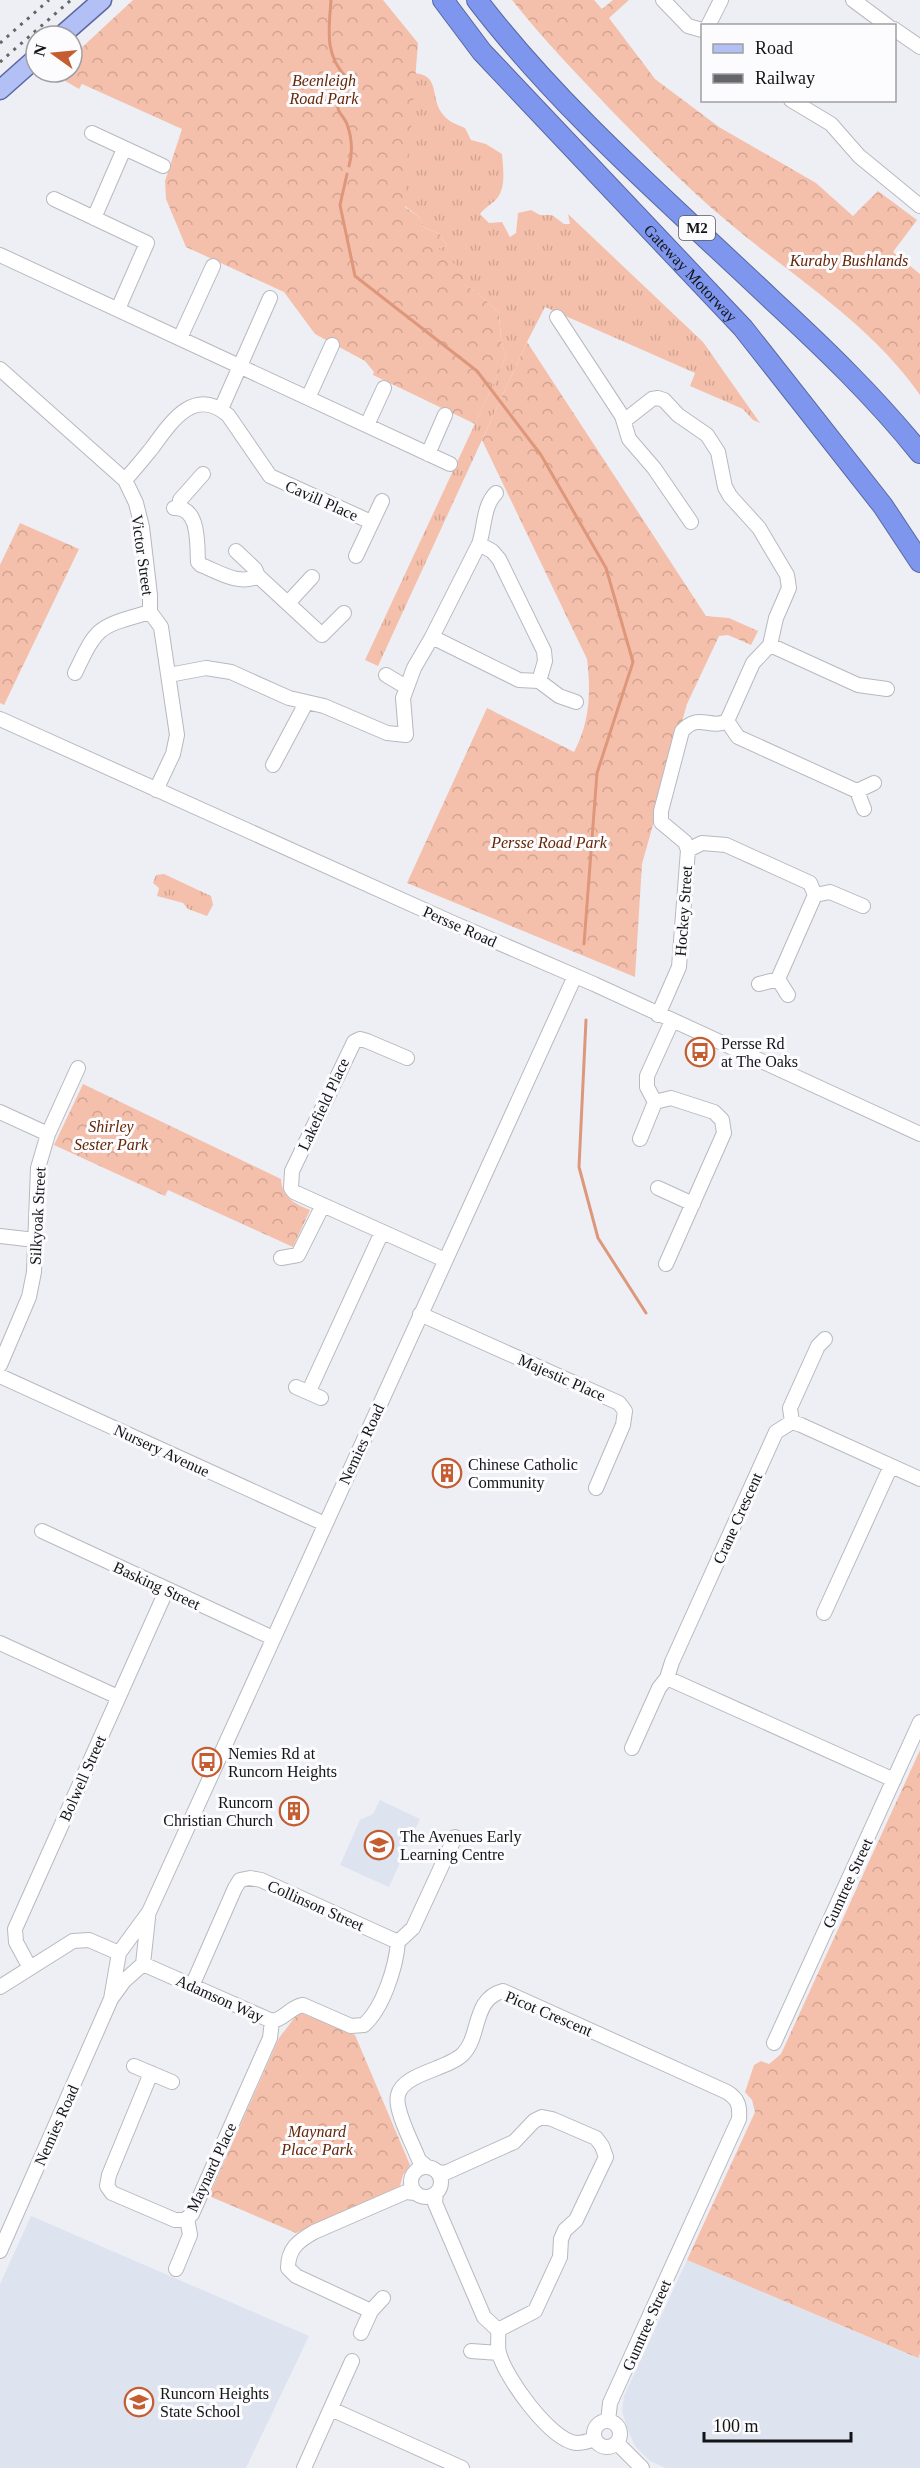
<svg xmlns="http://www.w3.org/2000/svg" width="920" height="2468" font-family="'Times New Roman',serif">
  <defs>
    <pattern id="grass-tufts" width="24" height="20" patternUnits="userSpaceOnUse" patternTransform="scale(1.5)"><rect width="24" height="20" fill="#f5c0ab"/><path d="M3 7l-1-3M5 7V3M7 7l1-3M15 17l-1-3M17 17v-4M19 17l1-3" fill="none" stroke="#d1a492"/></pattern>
    <pattern id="forest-crowns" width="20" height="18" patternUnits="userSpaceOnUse" patternTransform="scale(1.5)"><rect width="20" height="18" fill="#f5c0ab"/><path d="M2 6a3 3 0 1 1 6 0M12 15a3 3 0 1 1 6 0" fill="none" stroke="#d1a492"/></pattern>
  </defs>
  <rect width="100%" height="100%" fill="#edeff5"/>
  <!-- built -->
  <path fill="#dee3f0" d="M380,1800L420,1819L389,1887L340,1865L360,1820L373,1814Z
    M31,2216L309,2336L246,2468H0V2284Z
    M687,2260L917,2358L920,2353V2468H666L650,2461L635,2446L627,2428L622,2411L624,2396Z"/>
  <!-- grass -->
  <path fill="url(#grass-tufts)" d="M153,9L409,73C441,72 430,95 441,112C447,121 455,124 465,128L471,140L486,144L502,154C503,167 506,186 498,197C493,204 485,207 480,214L489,223L502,222L510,237L516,233L518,213L531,210L540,215H552L564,224H570L568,214L703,342L760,423L753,420L743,409L690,386L695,373L545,307L527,342L378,666L365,660L506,357L501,340L499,313L478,293L465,285L438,248L447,246L440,234L425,228L419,217Z
    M164,874L211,896L213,905L207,916L188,909L183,903L157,896L159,888L153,883L156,875Z"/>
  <!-- forest -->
  <path fill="url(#forest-crowns)" d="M133,0H383L418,43L405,207L419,217L425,228L440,234L447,246L438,248L463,272L465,285L478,293L499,313L501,340L506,357L475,424L373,375L374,372L365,361L315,334L284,292L186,247L166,199L165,181L182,129L82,84L79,89L60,78L61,72H72V62L81,54L77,52Z
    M512,0H594L602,9L613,0H629L609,18L655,79L719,127L816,183L853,216L878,191L917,220L893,252L920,274V395C870,323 793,277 728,222C686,187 647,147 609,108C576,73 542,38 512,0Z
    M527,342L706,616L729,618L758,631L751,645L728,635L719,636L687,704L642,864L635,977L407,883L487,708L574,752C590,722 591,692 587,659L482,440Z
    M20,523L79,549L4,705L0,703V565Z
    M83,1084L281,1179C282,1198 294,1203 310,1210L293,1247L168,1190L165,1196L54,1145Z
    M920,1750V2353L918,2358L687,2260L755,2112L752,2100L745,2092L754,2065L761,2061L769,2064L781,2054Z
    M299,2012L355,2035L410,2165L403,2175L400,2186L296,2233L209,2196L279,2038Z"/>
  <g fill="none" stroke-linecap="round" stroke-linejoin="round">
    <!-- stream -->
    <path stroke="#de977b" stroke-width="3" d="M331,0C329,29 324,54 346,77C345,88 336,100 338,108C339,114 345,118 347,124C352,138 353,152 349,166
      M347,174L340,205L355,276L477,371L541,455L606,568L633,662L597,773L584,944
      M586,1020L579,1167L598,1238L646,1313"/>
    <!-- minor casing -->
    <g stroke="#b7b9bf" stroke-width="16">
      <path id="minor" d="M663,0L688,26L702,30
        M853,0L888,26
        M708,26L721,0
        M894,29L920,47
        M791,100L831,124L859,156L920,206
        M92,133L163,166
        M54,199L147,243L118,309
        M94,218L124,149
        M0,255L450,464
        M557,317L622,416L629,439L654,468L691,522
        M180,338L213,266
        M0,369L125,480L136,503L142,527L150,595V612L161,627L177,735L173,754L156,790
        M308,398L332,345
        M221,409L270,298
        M624,421L652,399L658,398L664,400L678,415L707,435L718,452L725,487L730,496L759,528L787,575L789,588L776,618L770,645L753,663L727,721C709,730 700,712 682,731L661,811V822L685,842L688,850L679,967L658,1015
        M367,425L384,388
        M428,454L445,415
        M125,480C135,469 143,459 152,448C171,422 194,386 228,415L270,476L371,522
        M174,508C200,506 197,545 198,562L201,565C219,572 239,586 258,576L322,635L344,613
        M181,508L180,500L203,474
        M479,544C485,527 483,506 496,493
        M236,551L255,569L258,576
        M356,556L382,501
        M288,603L312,577
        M770,645L858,685L887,689
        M75,673C98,624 99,627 150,612
        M169,675L206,668L231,672L289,698L324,706L387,733L406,735L403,698L414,668L432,637
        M386,675L406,687
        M539,681L519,680L432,637L479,544L492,551L499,559L544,651L545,661L539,681L559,696L576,702
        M0,719L453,923L594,984L920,1134
        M727,721L738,737L857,791
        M273,765L306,703
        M864,809L857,791L874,783
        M688,850L702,843L726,845L810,883L815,895L778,979
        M815,895L830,892L863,906
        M759,984L778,979L788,995
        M407,1058L367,1041L360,1039L354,1042L292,1171L291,1188L294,1192L445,1260
        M655,1102L647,1087V1076L672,1021
        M0,1112L48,1134
        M640,1139L655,1102L671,1098L714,1112L722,1120L724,1133L666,1264
        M658,1188L693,1204
        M0,1236L35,1240
        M281,1258L298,1255L323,1205
        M420,1314L619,1403L625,1411L623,1425L596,1488
        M0,1365L29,1297L34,1272L38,1168L48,1134L78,1068
        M0,1376L325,1524
        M296,1387L321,1398
        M309,1391L382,1232
        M792,1422L790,1408L818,1346L825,1339
        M42,1531L273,1638
        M824,1613L891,1466
        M0,1643L118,1697
        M667,1678L894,1780
        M632,1748L659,1688L667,1678L672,1662L776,1432L792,1422L801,1425L920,1479
        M143,1964L272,2021C285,2019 290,2007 303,2005L351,2026L364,2025C383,2008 396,1967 398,1942L413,1928L455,1837
        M30,1968L16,1942L15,1929L167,1589
        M192,1986L235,1888L240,1880L250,1878L261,1880L398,1942
        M0,1987L73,1941L89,1940L119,1953
        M111,1999L119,1953L149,1912L575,976
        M774,2043L920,1722
        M134,2066L172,2082
        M151,2073L109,2175L107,2186L112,2193L175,2220H185L192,2214L270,2038L272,2021
        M426,2166L419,2160C413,2144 394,2110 398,2095C403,2073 447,2070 463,2054C481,2036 472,1999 503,1991L727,2092C738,2099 740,2105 739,2119L610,2403L608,2421
        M411 2182a15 15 0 1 1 30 0a15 15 0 1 1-30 0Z
        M438,2172L445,2173L514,2142L534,2121L542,2117L552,2119L596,2138L602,2146L606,2157L576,2220L565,2230L561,2239L560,2257L535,2311L498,2330
        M436,2193L435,2203L484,2317L498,2330C499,2337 497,2346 499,2353C505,2377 550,2440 576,2443C581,2443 589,2441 594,2439
        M0,2251L111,1999L124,1981L143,1964L148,1918
        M176,2269L190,2235L187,2218
        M371,2311L296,2276L288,2268C288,2249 298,2241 314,2232L406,2192L415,2193
        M361,2333L371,2311L383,2298
        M471,2351L499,2353
        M331,2409L462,2468
        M594 2434a13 13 0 1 1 26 0a13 13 0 1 1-26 0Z
        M617,2443L642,2468
        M304,2468L352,2361"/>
    </g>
    <!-- major casing -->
    <g stroke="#5968a2" stroke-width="21">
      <path id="major" d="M61,36L102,0
        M0,90L36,58"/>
    </g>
    <!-- highway casing -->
    <g stroke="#5968a2" stroke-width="22">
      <g id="highway">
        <path id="s1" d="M443,0L482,52L743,328L883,506L920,562"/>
        <path d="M477,0C562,111 670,203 771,299C824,348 875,397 920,453"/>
      </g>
    </g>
    <!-- minor -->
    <use href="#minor" stroke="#fff" stroke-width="14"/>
    <!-- major -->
    <use href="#major" stroke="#b2c0f5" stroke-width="18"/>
    <!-- highway -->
    <use href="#highway" stroke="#7f96ee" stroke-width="20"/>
    <!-- rail -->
    <path stroke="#65666a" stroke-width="3" stroke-dasharray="3 6" stroke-linecap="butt" d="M0,43L49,0
      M0,62L71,0"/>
  </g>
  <!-- icons -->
  <defs>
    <g id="bus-ring" transform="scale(1.5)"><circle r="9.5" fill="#fcfcff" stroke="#c45d30" stroke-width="1.5"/><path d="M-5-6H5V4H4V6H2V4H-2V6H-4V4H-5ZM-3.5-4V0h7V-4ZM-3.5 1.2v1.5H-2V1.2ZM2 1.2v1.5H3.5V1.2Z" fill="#c45d30"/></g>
    <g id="building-ring" transform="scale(1.5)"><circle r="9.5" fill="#fcfcff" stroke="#c45d30" stroke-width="1.5"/><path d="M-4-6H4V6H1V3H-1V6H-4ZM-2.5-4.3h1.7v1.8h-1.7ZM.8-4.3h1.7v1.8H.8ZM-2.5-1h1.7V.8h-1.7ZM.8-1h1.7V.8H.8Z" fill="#c45d30"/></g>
    <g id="school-ring" transform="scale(1.5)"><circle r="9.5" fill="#fcfcff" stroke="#c45d30" stroke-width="1.5"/><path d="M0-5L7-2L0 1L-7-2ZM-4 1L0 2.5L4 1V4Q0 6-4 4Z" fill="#c45d30"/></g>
  </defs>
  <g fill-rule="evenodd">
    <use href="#bus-ring" x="700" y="1052"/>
    <use href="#building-ring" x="447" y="1473"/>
    <use href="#bus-ring" x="207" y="1762"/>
    <use href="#building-ring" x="294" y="1811"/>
    <use href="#school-ring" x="379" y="1845"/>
    <use href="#school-ring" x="139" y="2402"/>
  </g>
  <g text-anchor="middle" stroke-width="6" stroke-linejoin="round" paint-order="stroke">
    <!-- shield labels -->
    <rect fill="#fcfcff" stroke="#595a5c" stroke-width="1.5" x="679" y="216" width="36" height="24" rx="4.5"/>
    <g font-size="15" font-weight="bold" fill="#131416">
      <text x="697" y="233">M2</text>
    </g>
    <!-- park labels -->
    <g font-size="16" font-style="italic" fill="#652607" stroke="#fcfcff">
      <text x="324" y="86">Beenleigh<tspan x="324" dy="18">Road Park</tspan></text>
      <text x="849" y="266">Kuraby Bushlands</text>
      <text x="549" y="848">Persse Road Park</text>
      <text x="111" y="1132">Shirley<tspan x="111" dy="18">Sester Park</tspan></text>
      <text x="317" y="2137">Maynard<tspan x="317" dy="18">Place Park</tspan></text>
    </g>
    <!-- street labels -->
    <g font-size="16" fill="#131416" stroke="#fcfcff">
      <text dy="6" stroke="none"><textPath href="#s1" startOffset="369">Gateway Motorway</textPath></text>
      <text transform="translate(322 500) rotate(24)" y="6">Cavill Place</text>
      <text transform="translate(143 555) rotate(82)" y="6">Victor Street</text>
      <text transform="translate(683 911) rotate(-86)" y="6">Hockey Street</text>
      <text transform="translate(460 926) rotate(24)" y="6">Persse Road</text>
      <text transform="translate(323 1104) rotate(-65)" y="6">Lakefield Place</text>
      <text transform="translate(37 1216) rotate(-87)" y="6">Silkyoak Street</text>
      <text transform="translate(562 1377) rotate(24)" y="6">Majestic Place</text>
      <text transform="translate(361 1444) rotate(-65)" y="6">Nemies Road</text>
      <text transform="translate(162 1450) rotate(25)" y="6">Nursery Avenue</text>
      <text transform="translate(737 1518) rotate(-66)" y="6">Crane Crescent</text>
      <text transform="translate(157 1585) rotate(25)" y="6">Basking Street</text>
      <text transform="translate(82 1778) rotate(-66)" y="6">Bolwell Street</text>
      <text transform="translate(847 1883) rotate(-65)" y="6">Gumtree Street</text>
      <text transform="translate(316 1905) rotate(24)" y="6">Collinson Street</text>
      <text transform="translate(220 1998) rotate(24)" y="6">Adamson Way</text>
      <text transform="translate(549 2013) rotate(23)" y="6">Picot Crescent</text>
      <text transform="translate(56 2125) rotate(-66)" y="6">Nemies Road</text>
      <text transform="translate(211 2167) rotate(-65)" y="6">Maynard Place</text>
      <text transform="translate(646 2325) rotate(-66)" y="6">Gumtree Street</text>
    </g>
    <!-- poi labels -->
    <g font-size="16" fill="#131416" stroke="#fcfcff" text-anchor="start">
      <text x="721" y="1049">Persse Rd<tspan x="721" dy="18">at The Oaks</tspan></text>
      <text x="468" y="1470">Chinese Catholic<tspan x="468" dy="18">Community</tspan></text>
      <text x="228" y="1759">Nemies Rd at<tspan x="228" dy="18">Runcorn Heights</tspan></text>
      <text x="273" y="1808" text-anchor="end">Runcorn<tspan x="273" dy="18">Christian Church</tspan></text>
      <text x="400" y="1842">The Avenues Early<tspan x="400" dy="18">Learning Centre</tspan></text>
      <text x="160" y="2399">Runcorn Heights<tspan x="160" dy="18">State School</tspan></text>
    </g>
  </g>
  <!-- legend -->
  <rect x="701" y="24" width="195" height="78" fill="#fcfcff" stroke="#9f9fa2" stroke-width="1.5"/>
  <rect x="713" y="44" width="30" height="9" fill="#b2c0f5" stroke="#9f9fa2" stroke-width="1.5"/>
  <text x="755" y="54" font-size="18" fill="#131416">Road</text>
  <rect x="713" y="74" width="30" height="9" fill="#65666a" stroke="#9f9fa2" stroke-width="1.5"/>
  <text x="755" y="84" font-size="18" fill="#131416">Railway</text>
  <!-- north arrow -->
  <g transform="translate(54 54) rotate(285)"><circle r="28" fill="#fcfcff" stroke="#9f9fa2" stroke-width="1.5"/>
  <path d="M0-4.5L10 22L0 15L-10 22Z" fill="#c45d30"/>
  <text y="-9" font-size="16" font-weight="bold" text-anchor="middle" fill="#131416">N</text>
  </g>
  <!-- scale -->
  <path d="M704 2432v9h147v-9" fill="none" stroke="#131416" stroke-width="3"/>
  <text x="713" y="2432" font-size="18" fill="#131416" stroke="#fcfcff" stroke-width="4.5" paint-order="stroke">100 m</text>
</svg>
